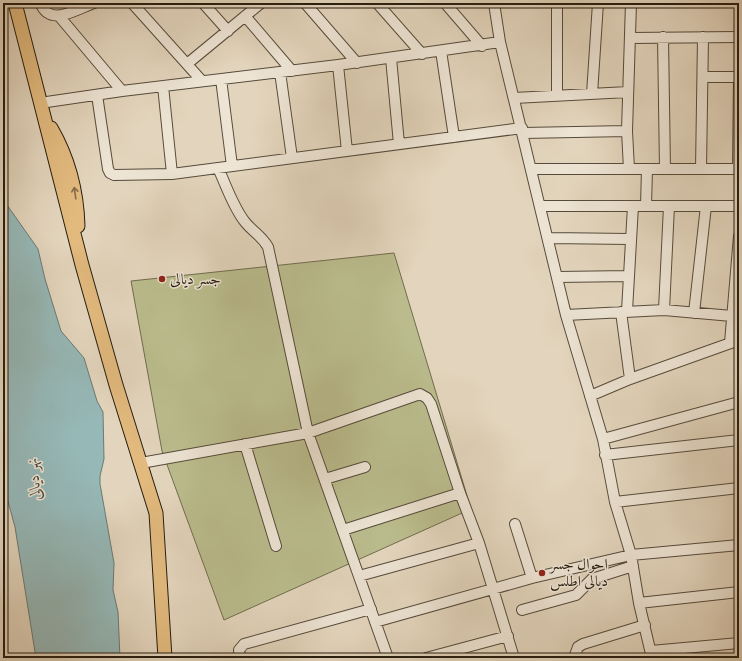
<svg xmlns="http://www.w3.org/2000/svg" width="742" height="661" font-family="'IM FELL English',Amiri,serif">
  <rect width="100%" height="100%" fill="#e3d5bd"/>
  <filter id="stains"><feTurbulence type="fractalNoise" baseFrequency=".005" numOctaves="4"/><feColorMatrix values="0 0 0 0 .2 0 0 0 0 .09 0 0 0 0 .02 0 0 0 .5 -.17"/></filter>
  <radialGradient id="worn" r=".72"><stop offset=".6" stop-color="#630" stop-opacity="0"/><stop offset="1" stop-color="#630" stop-opacity=".3"/></radialGradient>
  <!-- green -->
  <path fill="#babc8d" stroke="#706c4e" d="M394,253L471,509L224,620L162,451L131,281Z"/>
  <!-- water -->
  <path fill="#96b8b7" stroke="#6a7a74" d="M3,183L7,205L38,249L45,279L61,331L84,358L97,401L103,412L104,459L100,476V484L114,563L113,590L118,612L120,658H36L15,527L3,483Z"/>
  <g fill="none" stroke-linecap="round" stroke-linejoin="round">
    <!-- minor casing -->
    <g stroke="#564b3b" stroke-width="12">
      <path id="minor" d="M40,3C42,6 44,11 48,13C59,21 82,7 94,3
        M132,3L202,81
        M203,3L228,31
        M305,3L357,63
        M377,3L422,54
        M445,3L482,46
        M494,3L500,42L566,315L603,439L615,502L631,555L639,603L652,658
        M557,3V95
        M59,16L122,91
        M245,16L292,71
        M663,37L665,169
        M630,38L739,37
        M441,51L454,137
        M391,58L399,144
        M187,64L261,3
        M338,65L347,151
        M280,72L292,158
        M703,77H739
        M221,79L232,166
        M163,86L172,174
        M592,94L598,3
        M97,95L108,169L110,173L114,175L172,174L522,128
        M514,98L628,92
        M40,103L122,91L338,65L500,42
        M523,133L627,131
        M218,168C226,185 233,207 245,222C253,232 261,235 268,247L308,433L388,658
        M531,169H739
        M629,169L627,131L631,3
        M701,169L703,37
        M738,169L739,77
        M541,206H739
        M646,206L647,169
        M549,238L630,239
        M558,277L629,276
        M664,310L669,206
        M627,311L633,206
        M621,312L630,379
        M694,313L706,206
        M566,315L664,310L732,316
        M730,343L739,236
        M590,396L630,379L739,340
        M603,439L739,402
        M245,444L276,546
        M605,455L739,440
        M141,463L308,433L420,394L427,398L431,404L460,493L479,543L514,658
        M325,479L365,467
        M615,502L739,488
        M515,524L532,578
        M343,530L460,493
        M359,576L479,543
        M639,603L739,592
        M522,610L576,595L592,579L633,566
        M375,622L532,578L631,555L739,545
        M651,651L739,643
        M240,658L239,650L244,644L371,609
        M426,658L508,636
        M574,658L578,647L583,644L645,625"/>
    </g>
    <!-- major casing -->
    <g stroke="#271d10" stroke-width="15">
      <path id="major" d="M15,3L82,265L116,385L156,513L165,658
        M51,128C69,159 77,190 78,226"/>
    </g>
    <!-- minor -->
    <use href="#minor" stroke="#ede4d4" stroke-width="10"/>
    <!-- major -->
    <use href="#major" stroke="#e2ba7e" stroke-width="13"/>
  </g>
  <!-- one-way arrows -->
  <defs><path id="oneway-shaft" d="M-6 0H5M1.5-3L5.5 0L1.5 3" fill="none" stroke-width="1.6" stroke-linecap="round" stroke-linejoin="round"/></defs>
  <use stroke="#846c47" href="#oneway-shaft" transform="translate(75 193) rotate(-98)"/>
  <!-- markers -->
  <g fill="#8f2418" stroke="#ede4d4" stroke-width="1.5">
    <circle cx="162" cy="279" r="4"/>
    <circle cx="542" cy="573" r="4"/>
  </g>
  <g text-anchor="middle" stroke-width="3" stroke-linejoin="round" paint-order="stroke">
    <!-- poi labels -->
    <g font-size="15" fill="#271d10" stroke="#ede4d4" text-anchor="start">
      <text x="170" y="284">جسر ديالى</text>
      <text x="550" y="569">احوال جسر<tspan x="550" dy="17">ديالى اطلس</tspan></text>
    </g>
    <!-- water labels -->
    <g font-size="16" font-style="italic" fill="#484c42" stroke="#ede4d4">
      <text transform="translate(33 479) rotate(-96)" y="6">نهر ديالى</text>
    </g>
  </g>
  <!-- margin -->
  <rect width="742" height="661" fill="none" stroke="#e3d5bd" stroke-width="16"/>
  <rect x="4" y="4" width="734" height="653" fill="none" stroke="#271d10" stroke-width="2"/>
  <rect x="8" y="8" width="726" height="645" fill="none" stroke="#271d10"/>
  <rect width="100%" height="100%" filter="url(#stains)"/>
  <rect width="100%" height="100%" fill="url(#worn)"/>
</svg>
